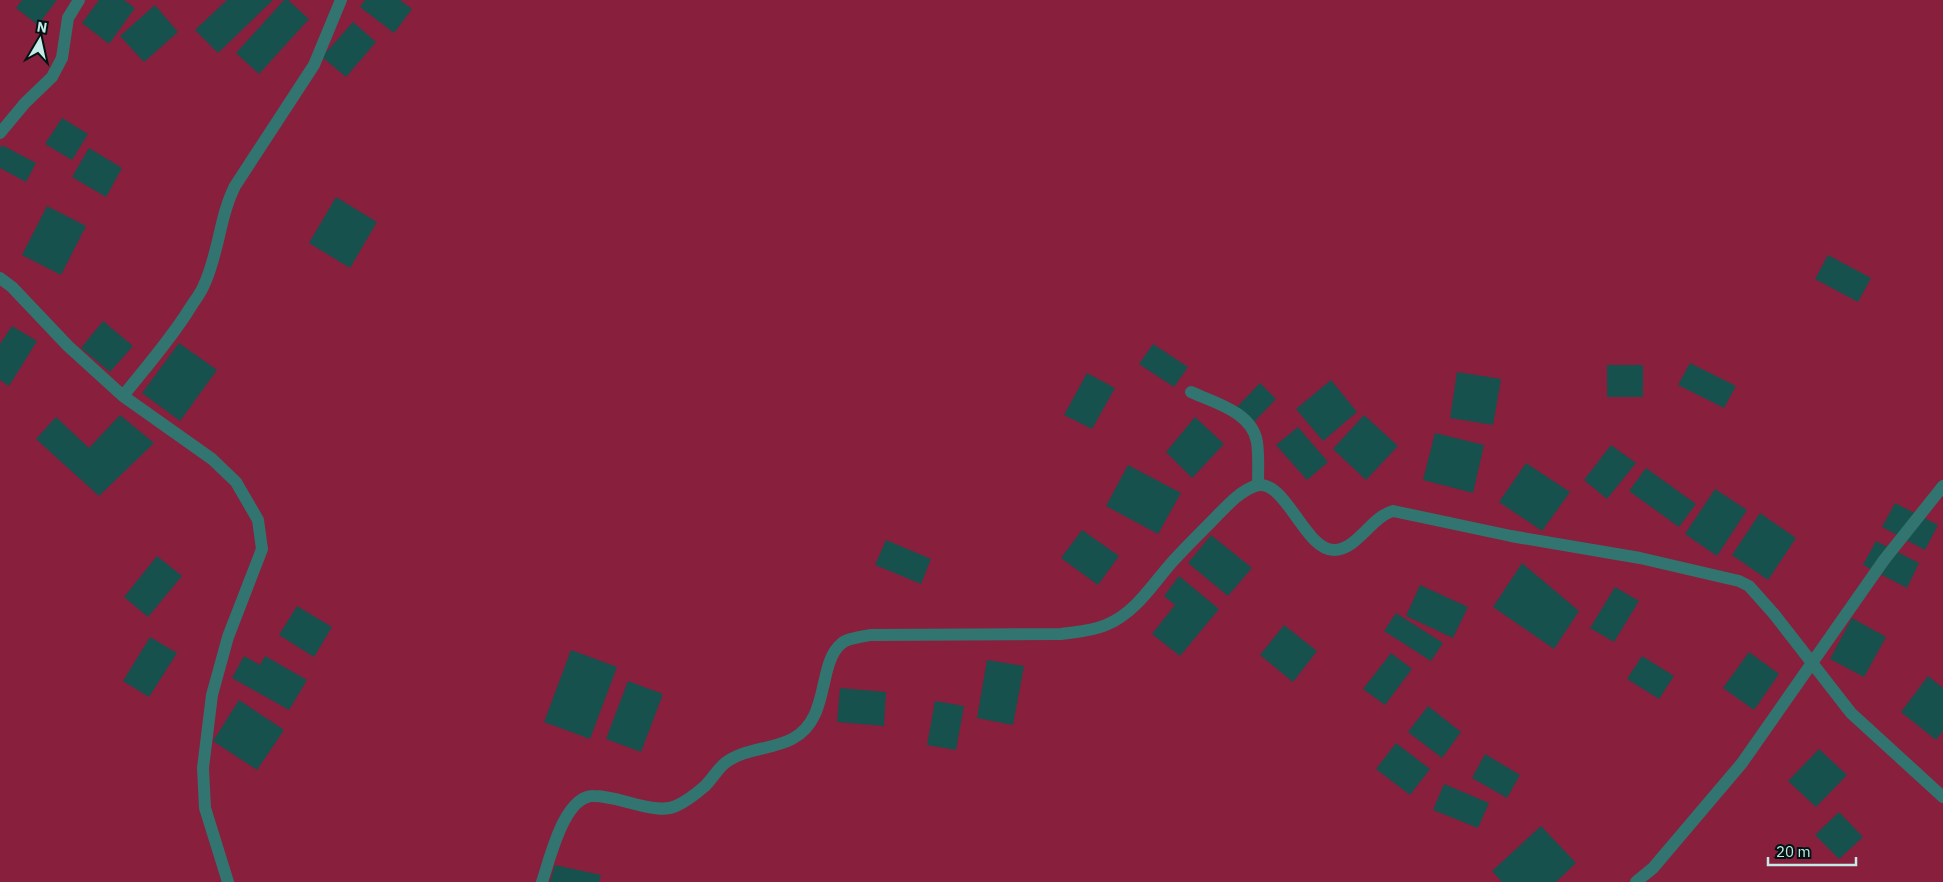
<svg xmlns="http://www.w3.org/2000/svg" width="1943" height="882" font-family="'IBM Plex Sans',sans-serif">
  <rect width="100%" height="100%" fill="#012f2c"/>
  <!-- green -->
  <path fill="#881f3c" d="M0,0H1943V882H0Z"/>
  <!-- building -->
  <path fill="#16514e" d="M22,0H57L38,25L16,8Z
    M99,0H124L135,8L109,44L82,23Z
    M227,0H273L218,53L195,30Z
    M284,0H288L309,19L259,74L236,53Z
    M365,0H400L412,9L394,33L360,7Z
    M155,5L178,32L144,62L120,36Z
    M353,22L376,42L346,77L322,57Z
    M62,118L88,134L72,160L45,144Z
    M2,145L36,163L26,182L0,168V148Z
    M89,148L122,168L106,197L72,177Z
    M336,197L377,222L350,268L309,243Z
    M47,206L86,226L61,275L22,255Z
    M1828,255L1871,278L1858,302L1815,279Z
    M103,321L133,346L110,372L81,348Z
    M12,326L37,341L9,386L0,380V344Z
    M179,343L217,370L180,421L142,393Z
    M1153,344L1188,367L1174,387L1139,364Z
    M1690,363L1736,386L1724,408L1678,385Z
    M1607,365H1643V397H1607Z
    M1457,372L1501,379L1493,425L1450,418Z
    M1087,373L1115,388L1092,429L1064,415Z
    M1331,380L1357,412L1323,441L1296,409Z
    M1260,383L1276,399L1254,422L1237,407Z
    M120,415L154,443L99,496L36,439L56,417L89,448Z
    M1364,415L1398,446L1366,480L1333,449Z
    M1195,417L1224,444L1192,478L1166,452Z
    M1298,427L1328,462L1307,480L1276,445Z
    M1435,433L1484,445L1473,493L1423,480Z
    M1611,445L1636,463L1607,499L1584,480Z
    M1526,463L1570,492L1542,531L1499,502Z
    M1128,465L1181,493L1158,534L1106,506Z
    M1646,468L1696,504L1679,527L1629,491Z
    M1715,489L1747,510L1717,556L1685,534Z
    M1895,503L1938,525L1925,550L1882,527Z
    M1760,513L1796,538L1768,580L1732,555Z
    M1082,530L1119,556L1098,585L1061,558Z
    M1211,535L1252,568L1228,596L1188,563Z
    M886,540L931,559L921,584L875,565Z
    M1876,541L1919,563L1907,588L1863,565Z
    M157,556L182,576L148,617L124,597Z
    M1522,563L1579,611L1554,649L1493,607Z
    M1179,576L1219,609L1180,656L1152,634L1175,605L1164,596Z
    M1420,585L1468,607L1453,638L1406,616Z
    M1615,587L1639,601L1614,642L1590,628Z
    M297,606L332,627L314,657L279,635Z
    M1396,613L1443,643L1431,661L1384,631Z
    M1852,618L1886,637L1864,677L1830,659Z
    M1284,625L1317,651L1293,682L1260,655Z
    M150,637L177,653L149,697L123,681Z
    M571,650L617,667L590,739L544,722Z
    M1749,652L1779,674L1754,710L1723,688Z
    M1391,653L1412,669L1385,705L1363,689Z
    M244,656L260,665L265,656L307,680L289,710L232,678Z
    M1642,656L1674,676L1659,699L1627,679Z
    M987,660L1024,666L1013,725L977,718Z
    M1928,676L1943,688V731L1936,740L1901,712Z
    M628,681L663,694L641,752L606,739Z
    M840,688L886,692L884,726L837,722Z
    M239,700L284,730L257,770L213,741Z
    M935,701L964,706L956,750L927,745Z
    M1428,706L1461,732L1442,758L1408,732Z
    M1396,743L1430,769L1410,795L1376,769Z
    M1819,749L1847,775L1816,807L1788,781Z
    M1485,754L1520,775L1507,798L1472,778Z
    M1444,784L1489,803L1478,828L1433,810Z
    M1839,812L1863,837L1839,859L1815,835Z
    M1541,826L1576,863L1556,882H1502L1492,871Z
    M555,865L601,875L599,882H550Z"/>
  <g fill="none" stroke-linecap="round" stroke-linejoin="round">
    <!-- minor -->
    <path stroke="#32746f" stroke-width="12" d="M0,133L25,103L52,77L62,58L68,18L79,0
      M0,278L12,287L68,346L123,396L212,459L236,482L258,520L262,549L228,637L212,695L203,768L205,808L228,882
      M1191,392C1215,403 1252,412 1257,442C1259,456 1258,471 1258,485
      M123,396C146,367 171,339 190,308C195,300 201,293 204,285C219,253 219,218 235,186L314,65L341,0
      M542,882C550,859 564,795 594,796C609,796 625,802 639,805C651,808 665,811 676,806C685,802 697,793 705,786C712,779 717,770 725,763C745,748 771,750 792,739C831,719 817,664 841,644C847,638 862,637 870,635L1061,634C1076,632 1092,631 1106,625C1136,613 1153,583 1174,560C1186,547 1199,534 1211,522C1224,509 1238,492 1255,486C1285,476 1304,550 1334,550C1357,550 1371,517 1393,511L1511,536L1640,558L1739,581L1749,586L1774,614L1851,713L1943,797
      M1636,882L1653,868L1742,763L1884,560L1943,486"/>
  </g>
  <!-- north arrow -->
  <g transform="translate(40 40) rotate(9)" stroke="#001513" stroke-width="4" paint-order="stroke">
  <path d="M0-4L9 19L0 12L-9 19Z" fill="#c5eae7"/>
  <text y="-8" font-size="14" font-weight="bold" text-anchor="middle" fill="#c5eae7">N</text>
  </g>
  <!-- scale -->
  <path d="M1768 857v8h88v-8" fill="none" stroke="#c5eae7" stroke-width="2.5"/>
  <text x="1776" y="857" font-size="15" fill="#c5eae7" stroke="#001513" stroke-width="4" paint-order="stroke">20 m</text>
</svg>
